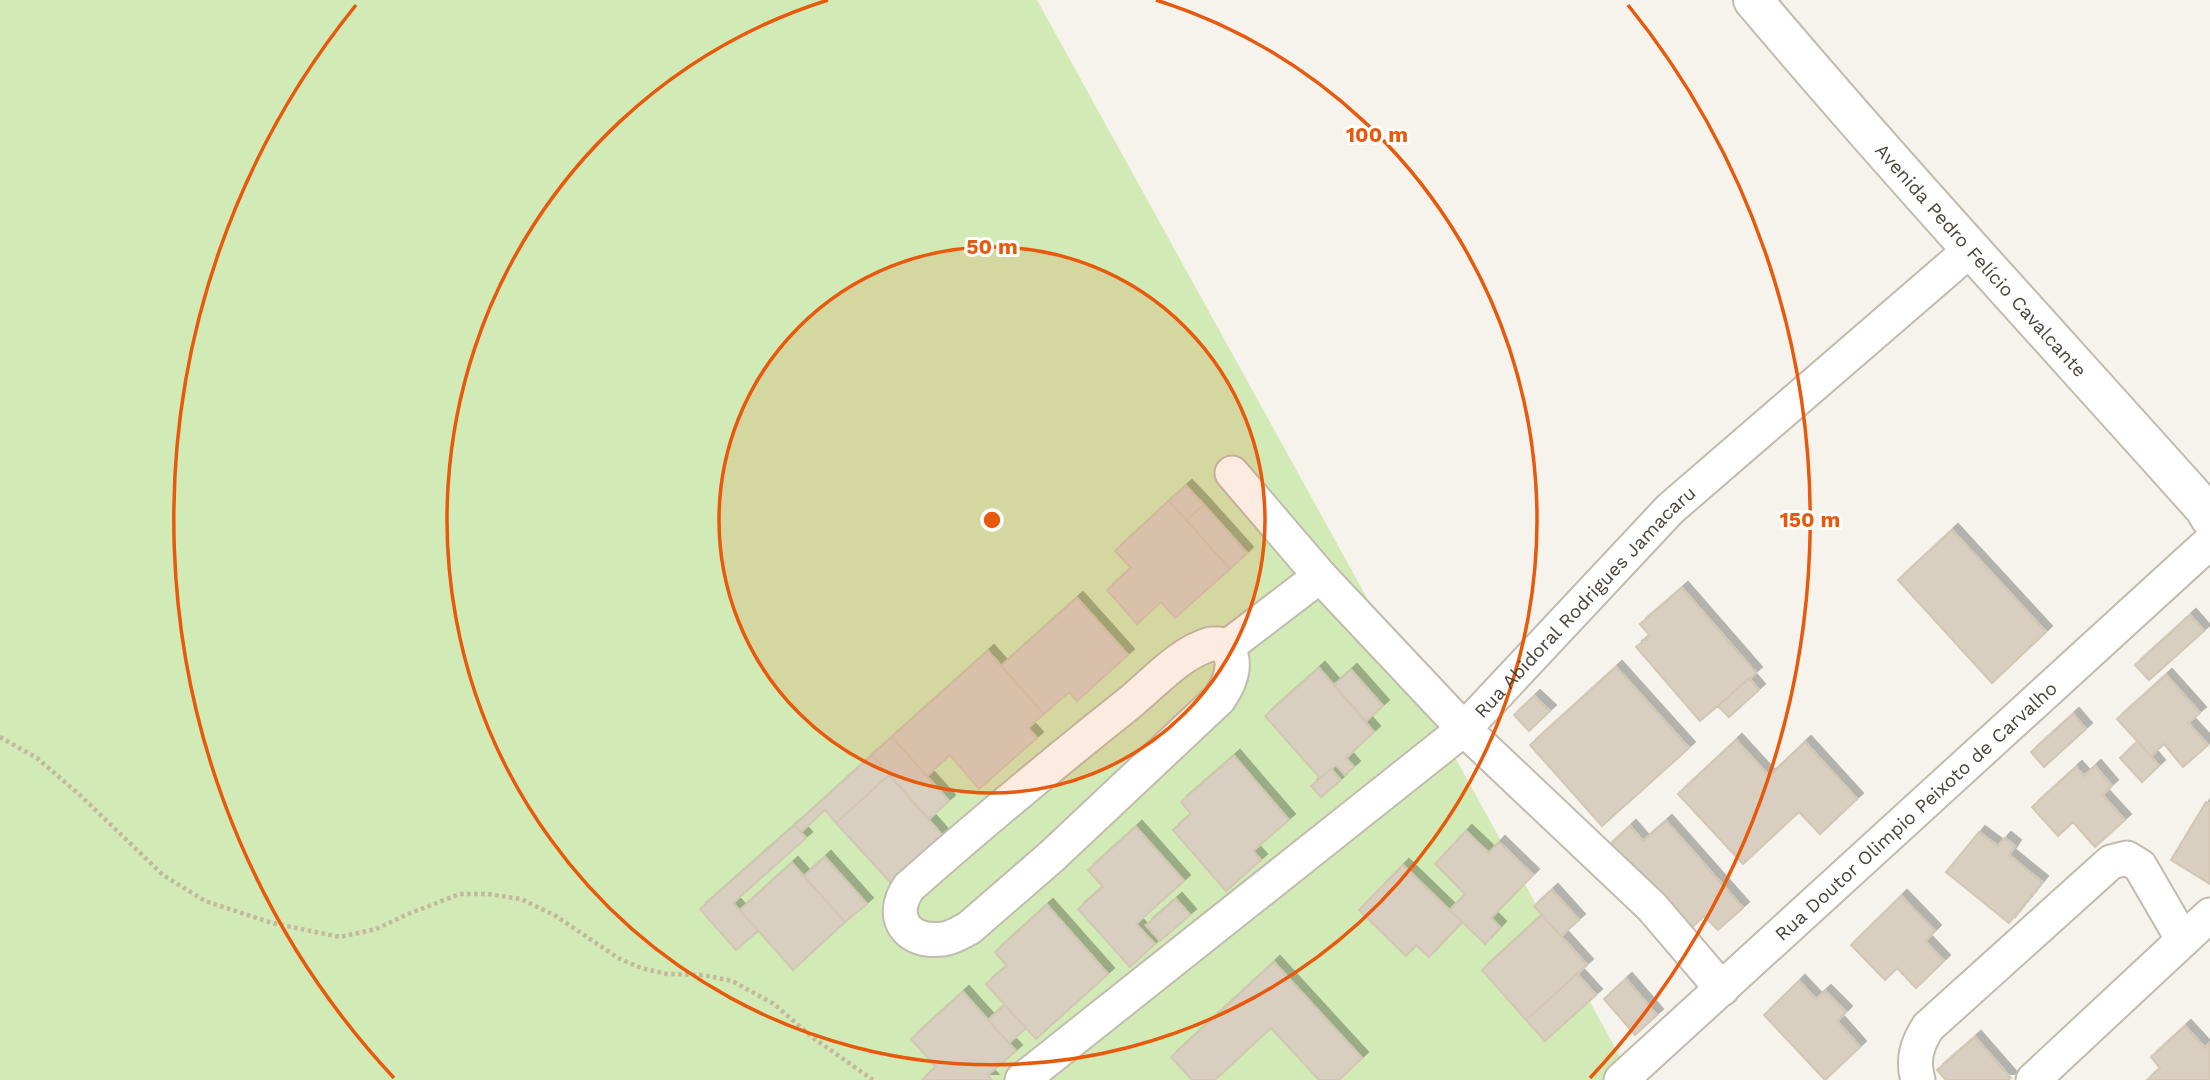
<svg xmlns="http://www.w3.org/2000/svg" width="2210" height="1080" font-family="'Work Sans',sans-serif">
  <defs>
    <filter id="shadow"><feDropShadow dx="6" dy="-6" stdDeviation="0" flood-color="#0004"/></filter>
  </defs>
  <rect width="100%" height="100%" fill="#f6f3ec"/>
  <!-- green -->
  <path fill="#d2eab5" d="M0,0H1037L1633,1080H0Z"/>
  <!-- building -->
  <path fill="#d8cfc1" stroke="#d3c7b4" stroke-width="2" filter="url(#shadow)" d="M1186,486L1204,505L1186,520L1169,501Z
    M1169,501L1230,569L1175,618L1161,602L1137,624L1107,590L1131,568L1115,551Z
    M1204,505L1247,553L1230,569L1186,520Z
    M1952,530L2046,632L1992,683L1898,580Z
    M1682,588L1756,673L1700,721L1636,647L1650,636L1640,624Z
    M1077,598L1128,655L1077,701L1069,692L1044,714L1001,666Z
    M2190,615L2204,631L2149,680L2135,665Z
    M988,651L1044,714L1028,728L1037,738L979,789L950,755L927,776L892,737Z
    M1616,667L1689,748L1602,826L1530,745Z
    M1319,668L1374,732L1346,758L1354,767L1345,775L1336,765L1320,778L1265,716Z
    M1351,670L1383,706L1366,721L1334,685Z
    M2166,675L2200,713L2188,723L2208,745L2183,767L2164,744L2151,756L2117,719Z
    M1749,678L1759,690L1729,717L1718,706Z
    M1534,696L1550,711L1529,731L1514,715Z
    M2073,714L2086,729L2044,767L2031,752Z
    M892,737L949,801L929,819L872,755Z
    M1736,740L1769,776L1805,742L1857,799L1820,834L1799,812L1743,864L1678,794Z
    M2138,741L2159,766L2142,782L2120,758Z
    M872,755L889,775L836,823L825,810L801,832L795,825Z
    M1234,756L1289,820L1253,851L1261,860L1226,891L1173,830L1191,814L1181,802Z
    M2095,766L2112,786L2102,795L2125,820L2095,847L2073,822L2058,836L2032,807L2076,767L2084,776Z
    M1331,769L1341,780L1321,797L1311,786Z
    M889,775L942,835L890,882L836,823Z
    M2206,802L2210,804V884L2171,860Z
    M1666,821L1743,908L1718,930L1704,916L1685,934L1608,846L1630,826L1643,841Z
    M795,825L806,838L733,903L758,931L736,950L700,909Z
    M1136,827L1184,881L1136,924L1155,944L1130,967L1078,909L1103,887L1088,870Z
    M1466,831L1489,853L1499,842L1533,875L1491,918L1500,927L1485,944L1450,910L1465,894L1435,864Z
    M1979,832L1998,846L2005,838L2015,846L2009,855L2042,882L2009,923L1946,872Z
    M825,857L867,904L845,922L804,876Z
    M792,863L845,922L793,970L740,910Z
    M1403,865L1462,922L1429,957L1416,945L1406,956L1359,910Z
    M1552,890L1579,920L1561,936L1534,906Z
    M1901,896L1935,931L1925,941L1944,961L1916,988L1897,968L1885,980L1851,945Z
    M1176,899L1190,915L1160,941L1146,925Z
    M1047,905L1108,974L1036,1039L986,984L1007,966L995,952Z
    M1542,915L1587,965L1526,1020L1482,970Z
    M1274,962L1362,1058L1339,1080H1319L1271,1028L1215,1080H1192L1171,1057Z
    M1577,974L1596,995L1545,1041L1526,1020Z
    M1626,979L1657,1015L1635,1035L1604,999Z
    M1799,981L1816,999L1825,991L1846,1012L1837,1021L1860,1047L1825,1080L1764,1015Z
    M963,992L1016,1051L988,1075L992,1080H922L936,1067L911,1039Z
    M1005,1005L1026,1028L1009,1043L988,1020Z
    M2185,1026L2205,1048L2210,1043V1080H2147L2160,1068L2151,1057Z
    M1975,1037L2011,1078L2008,1080H1946L1937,1070Z"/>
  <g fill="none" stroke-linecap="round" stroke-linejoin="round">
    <!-- minor casing -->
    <g stroke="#c2bbae" stroke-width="37">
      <g id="minor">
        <path d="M1232,473L1320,576L1464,729L1652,907L1722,989"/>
        <path d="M1211,644H1219L1227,647C1238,664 1230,683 1219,699L1051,857L969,928C961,932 952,938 943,939C907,944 888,917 909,887C980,824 1054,763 1128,704C1153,684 1179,653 1211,644Z"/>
        <path d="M1227,647L1320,576"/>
        <path id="s1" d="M1022,1080L1464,729L1670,509L1970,250"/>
        <path id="s2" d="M1621,1080L2210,542"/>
        <path d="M1918,1080C1912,1060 1917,1044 1928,1027L2111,862L2127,858L2140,866L2183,940"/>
        <path d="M2033,1080L2210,915"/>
      </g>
    </g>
    <!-- tertiary casing -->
    <g stroke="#c2bbae" stroke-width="42">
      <g id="tertiary">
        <path id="s3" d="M1753,0C1899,173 2053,339 2204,508L2210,518"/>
      </g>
    </g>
    <!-- path -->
    <path stroke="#c4b79f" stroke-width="4.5" stroke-dasharray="3.5 3.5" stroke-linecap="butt" d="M0,737L37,758L82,797L163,875L205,901L272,923L340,937L376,929L408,914L460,894H488L521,899L556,916L618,958L641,968L667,974L703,975L732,981L774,1004L812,1037L873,1080"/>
    <!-- minor -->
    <use href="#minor" stroke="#fff" stroke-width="33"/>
    <!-- tertiary -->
    <use href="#tertiary" stroke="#fff" stroke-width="38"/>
  </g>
  <!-- distance rings -->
  <circle cx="992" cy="520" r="273" fill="#e8590c" fill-opacity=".12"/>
  <g fill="none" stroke="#e8590c" stroke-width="3.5">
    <circle cx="992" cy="520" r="273"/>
    <path d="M1156 0A545 545 0 1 1 828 0"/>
    <path d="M394 1078A818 818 0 0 1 356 5M1628 5A818 818 0 0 1 1590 1078"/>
  </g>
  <g text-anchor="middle" stroke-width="6" stroke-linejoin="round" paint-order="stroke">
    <!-- street labels -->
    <g font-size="19" fill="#4b4439" stroke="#fff">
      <text dy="7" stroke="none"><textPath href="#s3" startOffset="346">Avenida Pedro Felício Cavalcante</textPath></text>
      <text dy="7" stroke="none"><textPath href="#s1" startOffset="740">Rua Abidoral Rodrigues Jamacaru</textPath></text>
      <text dy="7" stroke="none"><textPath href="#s2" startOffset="399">Rua Doutor Olimpio Peixoto de Carvalho</textPath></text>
    </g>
  </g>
  <circle cx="992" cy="520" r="10" fill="#e8590c" stroke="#fff" stroke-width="3.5"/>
  <g font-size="21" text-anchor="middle" font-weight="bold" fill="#e8590c" stroke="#fff" stroke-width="6" stroke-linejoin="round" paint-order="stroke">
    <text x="1377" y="142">100 m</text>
    <text x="992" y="254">50 m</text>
    <text x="1810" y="527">150 m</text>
  </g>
</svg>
